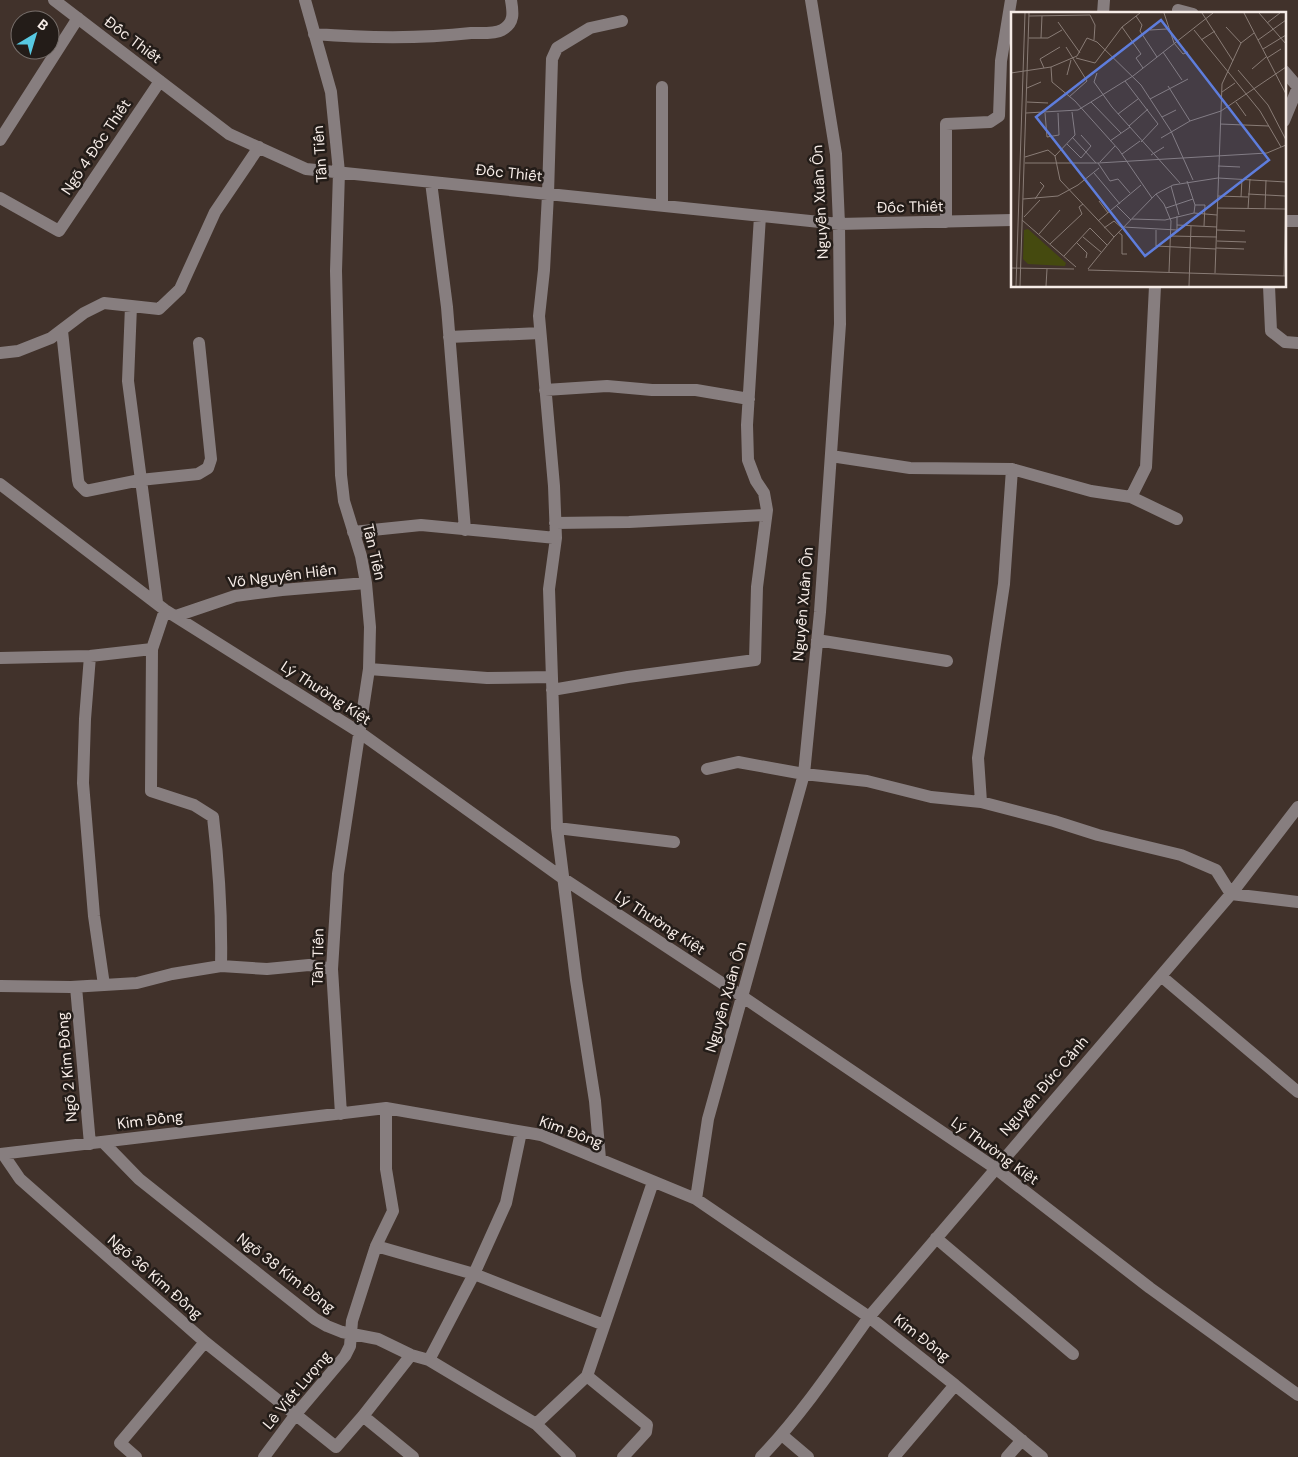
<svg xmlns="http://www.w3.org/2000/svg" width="1298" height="1457" font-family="'DM Sans',sans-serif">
  <rect width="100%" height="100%" fill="#41322b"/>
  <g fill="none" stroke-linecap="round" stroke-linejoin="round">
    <!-- minor -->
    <path stroke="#877e7f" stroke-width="12" d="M54,0L229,134L306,169L839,224L1012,220
      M305,0L331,92L339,172L336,271L341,475L344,501L361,556L366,583L370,627L369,669L338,874L332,969L341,1114
      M1178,10L1193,14
      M1103,14L1104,0
      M314,34C367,38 419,39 471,33C480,33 495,34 502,30C515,23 513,12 511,0
      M1284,71L1298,87
      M662,87V206
      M1284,121L1298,87
      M0,140L78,18
      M431,182L447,307L465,530
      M0,198L59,231L160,81
      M1284,221H1298
      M946,222V124L990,122L999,116L1001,61L1011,0
      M1269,286L1271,331L1285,342L1298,343
      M131,306L128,381L157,602
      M62,331L78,480L79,484L86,491L140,480L198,474L208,468L211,459L199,343
      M449,337L540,333
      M0,353L18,351L51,338L84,313L104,303L159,309L180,289L215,212L259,147
      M545,390L607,386L652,390H696L749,399
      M831,456L910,468L1012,469L1091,491L1131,497L1177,519
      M0,484L165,610L359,732L564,879L743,997L995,1168L1150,1288L1298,1395
      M1131,497L1146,467L1155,286
      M555,523L629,522L766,515
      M353,532L421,525L556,538
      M165,610L152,649L151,791L194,805L213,817C219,867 222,916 221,966
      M176,616L235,596L282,590L366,583
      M817,640L947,661
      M90,656L85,719L83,783L94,916L104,985
      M0,658L90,656L152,649
      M369,669L487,678L552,677
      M552,690L628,677L755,660L757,587L767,510L764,493L756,481L748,460L747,425L760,216
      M707,769L738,762L804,774L867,781L931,797L981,802L1054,821L1098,835L1181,855L1216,870L1231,894L1298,902
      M981,802L978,758L1004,584L1012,469
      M557,828L674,842
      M1161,976L1298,1092
      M0,986L71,987L137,983L172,974L221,966L267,969L309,965L332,969
      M76,987L90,1144
      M103,1142L139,1179L315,1319L327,1326L342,1332L378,1339L411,1355L429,1360L536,1424L570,1457
      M0,1154L386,1108L541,1135L696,1199L869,1317L955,1385L1042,1457
      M3,1154L20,1179L205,1342L336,1447L363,1416L411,1355
      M600,1159L595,1101L576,980L557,828L549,589L556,538L554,486L539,316L544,270L548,194L552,59L557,48L590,28L622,21
      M696,1199L708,1119L804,774L820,612L840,324L839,224L836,154L811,0
      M936,1238L1073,1354
      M376,1246L474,1274L604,1325
      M429,1360L474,1274L506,1203L521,1132
      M587,1376L647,1425L646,1432L623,1457
      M363,1416L413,1457
      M536,1424L587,1376L653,1182
      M782,1435L808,1457
      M136,1457L120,1443L205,1342
      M264,1457L296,1414L345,1356L350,1346L352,1321L376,1246L393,1211L386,1169V1108
      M761,1457C802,1414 835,1365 869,1317L1231,894L1298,807
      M894,1457L955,1385
      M1007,1457L1022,1440"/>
  </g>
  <g text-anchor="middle" stroke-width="5" stroke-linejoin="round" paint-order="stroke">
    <!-- street labels -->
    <g font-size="15" fill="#f6ece7" stroke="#231c18">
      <text transform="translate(133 40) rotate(37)" y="5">Đốc Thiết</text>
      <text transform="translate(96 147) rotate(-56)" y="5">Ngõ 4 Đốc Thiết</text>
      <text transform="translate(320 154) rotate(-94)" y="5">Tân Tiến</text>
      <text transform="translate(509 173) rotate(6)" y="5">Đốc Thiết</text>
      <text transform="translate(820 202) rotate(-93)" y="5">Nguyễn Xuân Ôn</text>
      <text transform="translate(910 207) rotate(-1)" y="5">Đốc Thiết</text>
      <text transform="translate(374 552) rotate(77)" y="5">Tân Tiến</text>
      <text transform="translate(282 576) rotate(-7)" y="5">Võ Nguyên Hiến</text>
      <text transform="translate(803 604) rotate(-85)" y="5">Nguyễn Xuân Ôn</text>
      <text transform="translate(326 693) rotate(33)" y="5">Lý Thường Kiệt</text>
      <text transform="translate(660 923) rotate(33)" y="5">Lý Thường Kiệt</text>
      <text transform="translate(318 957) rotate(-89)" y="5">Tân Tiến</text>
      <text transform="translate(726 997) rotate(-74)" y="5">Nguyễn Xuân Ôn</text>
      <text transform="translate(67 1067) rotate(-95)" y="5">Ngõ 2 Kim Đồng</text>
      <text transform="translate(1044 1086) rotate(-49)" y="5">Nguyễn Đức Cảnh</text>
      <text transform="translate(150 1120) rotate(-7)" y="5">Kim Đồng</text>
      <text transform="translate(571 1132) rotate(20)" y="5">Kim Đồng</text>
      <text transform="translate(995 1151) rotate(36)" y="5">Lý Thường Kiệt</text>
      <text transform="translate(286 1273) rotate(38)" y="5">Ngõ 38 Kim Đồng</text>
      <text transform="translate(155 1277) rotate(41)" y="5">Ngõ 36 Kim Đồng</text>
      <text transform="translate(922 1338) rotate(38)" y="5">Kim Đồng</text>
      <text transform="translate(297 1390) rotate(-50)" y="5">Lê Viết Lượng</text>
    </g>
  </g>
  <!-- overview -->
  <g transform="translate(1011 12)">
    <rect width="275" height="275" fill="#41322b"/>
    <path d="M17,217L55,251L54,254L17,252L12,247L13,218Z" fill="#454a0f"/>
    <path fill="none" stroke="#897c76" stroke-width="1" d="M153,1L163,31L172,42L177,40M191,1L222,49M233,1L275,82M248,1L275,32M18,4L79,3L84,13L83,28M125,4L131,13L129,19L146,45M47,10L69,41M256,11L269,1M111,15L130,42L125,46L132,56M215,15L230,31M139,18L156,17M183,18L249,99L270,135M18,26H37L51,18M30,26L31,4M190,28L204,19M247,28L275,8M55,35L76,69L58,85M252,37L275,23M152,40L171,68M65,46L84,51L111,15L129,1M256,46L270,37M40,55L41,70L64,89L108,138L141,186M33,56L29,47L49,35M241,57L255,45M227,58L257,93L275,128M0,61L40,55L66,44L76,26L86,30L130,73L160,119L182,168M86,61L83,70L101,95L169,171M56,63L60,48M114,69L147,112L130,130M157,74L179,109M16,76L30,70M211,80L224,71M139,87L177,67M16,90L37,91M80,90L110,121M225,90L235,104M15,101L67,98L122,64L202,1M34,101L36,125L48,123L47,101M107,102L127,87M151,105L165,98M209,112L258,114M118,114L137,97M61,125L85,151M150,126L179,109L210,99L275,55M99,129L119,115M56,132L70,146L80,134L70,123M111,142L129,129M140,143L153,135M44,144L64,123L61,100M14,145L37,138L44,144L49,168L103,225M89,150L104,134M14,151H87L256,141L275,133M87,151L99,169L107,167L119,181M207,154L229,155M83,161L109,192M176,169L184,193L183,201M160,174L168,203M145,182L153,192L160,209L158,260M237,182L274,184M207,184L237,185M230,185L231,167M12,187L47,184L67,173L88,156M24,187L33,174L29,170M88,189L97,201M184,193H194L193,214M106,194L120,208M155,196L182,187M206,196L274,197M237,197L239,167M254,197L255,168M13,205L29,188M121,207L154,208L183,201L206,203M11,208L65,255M87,209L130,173M166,213L206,215M112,215L166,218V204M93,216L103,209L111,216M145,218V234L205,237M206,218L234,219M107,220L111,223V242H116M28,222L49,198M159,224L206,225M72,225L90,240M206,229L235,230M66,231L76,241L75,246M39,232L71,202L68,195L72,192M205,236L233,237M53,244L79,216L96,233M0,256L63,257M77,257L103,225L145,182L162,173L207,166L275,170M77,258L275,264M204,261L211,72L230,31L243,21M273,264L275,170M5,274L14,1M9,274L18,1M35,274L36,257M178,274L180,214"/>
    <path fill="#5e7ddc" fill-opacity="0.15" stroke="#5e7ddc" stroke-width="2.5" d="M150,8L258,148L134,244L25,105Z"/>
    <rect width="275" height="275" fill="none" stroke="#f6ece7" stroke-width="2.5"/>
  </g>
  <!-- north arrow -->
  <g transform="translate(35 35) rotate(38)"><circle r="24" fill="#231c18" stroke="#776f6b"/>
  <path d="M0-4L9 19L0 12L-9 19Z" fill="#57c9e2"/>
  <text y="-8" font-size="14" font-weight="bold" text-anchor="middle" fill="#f6ece7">B</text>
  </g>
</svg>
